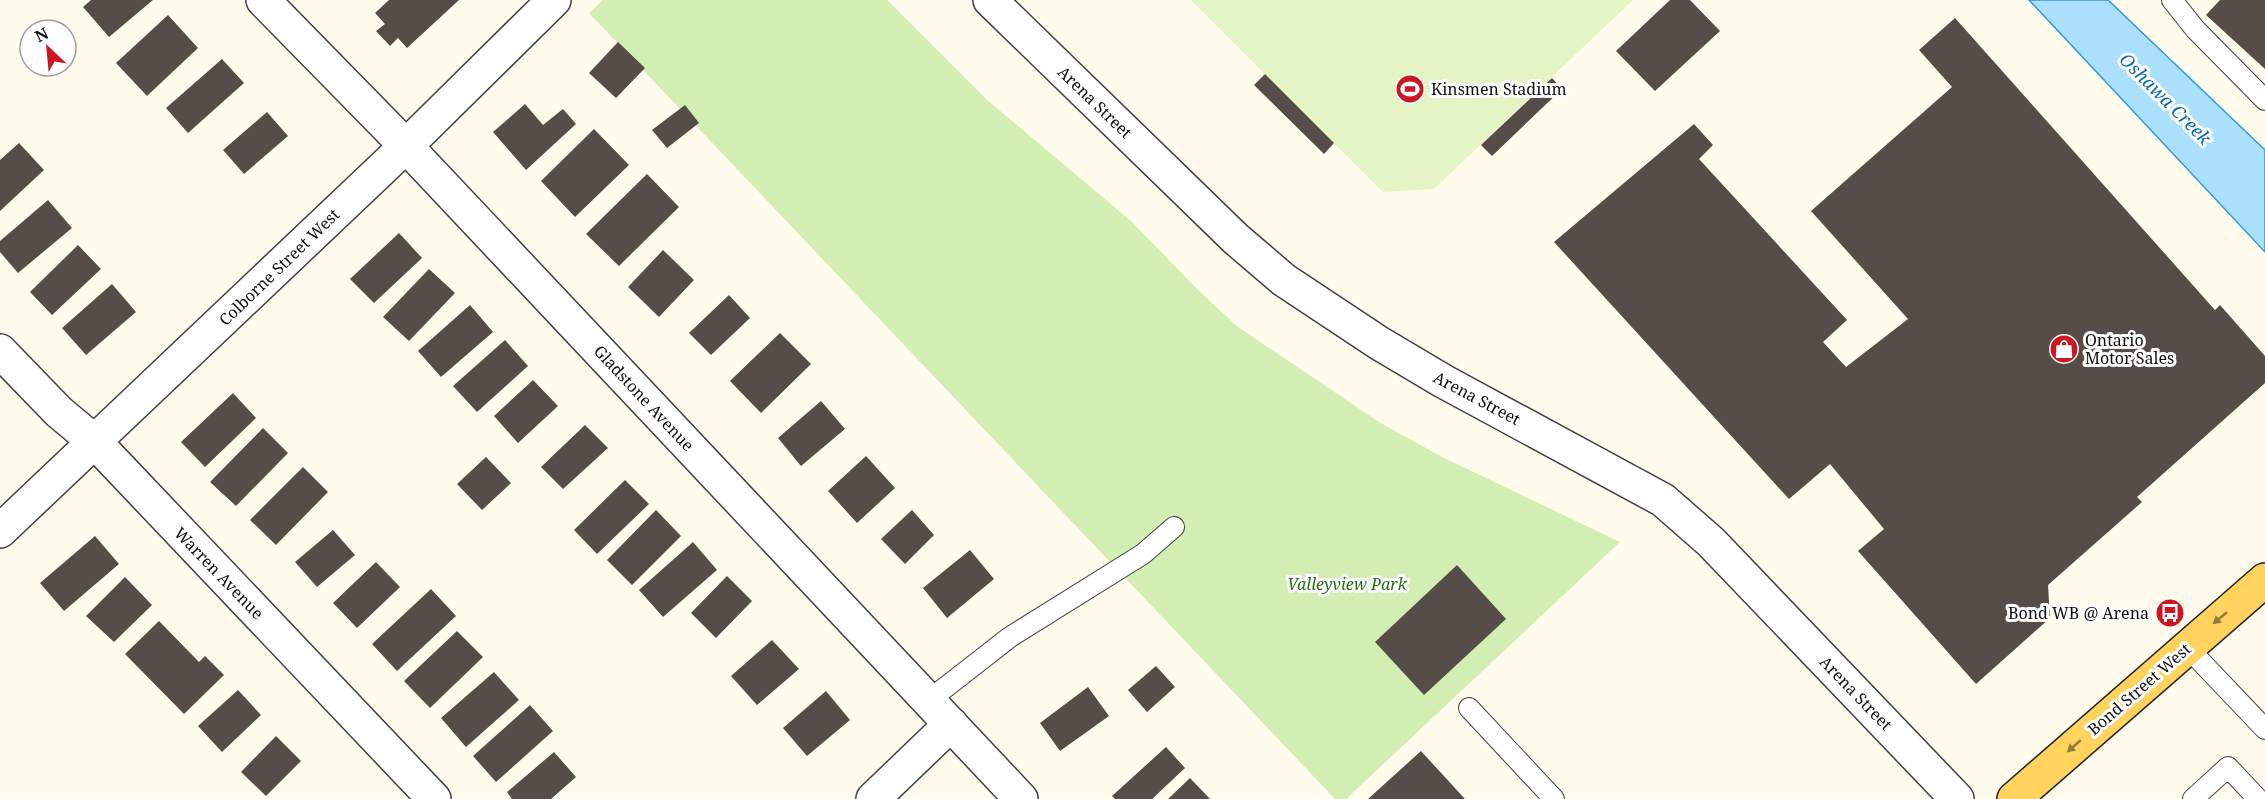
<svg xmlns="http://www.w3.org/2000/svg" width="2265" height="799" font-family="'Noto Serif',serif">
  <rect width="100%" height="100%" fill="#fffbed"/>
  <!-- green -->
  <path fill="#d2eeb2" d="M603,0H887L986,99L1131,221L1199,291L1238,327L1379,422L1442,457L1620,542L1346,799H1335L589,13Z"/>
  <!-- pitch -->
  <path fill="#e5f4c5" d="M1191,0H1633L1434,189L1383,192Z"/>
  <!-- water -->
  <path fill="#abe0fc" stroke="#2b99db" stroke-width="1.5" d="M2029,0H2108L2265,150V252Z"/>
  <!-- building -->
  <path fill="#574d48" d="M91,0H153L109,37L83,7Z
    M389,0H459L407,48L398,38L390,46L376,31L385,24L375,13Z
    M1670,0H1690L1720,31L1655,91L1616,51Z
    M2220,0H2265V69L2206,15Z
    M168,15L198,48L147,96L116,63Z
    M1955,18L2215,310L2220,305L2265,356V383L2137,497L2142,502L2048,585L2050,618L1976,684L1858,551L1884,529L1830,464L1789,499L1554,242L1694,124L1713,145L1699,159L1847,320L1823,342L1846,367L1908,319L1811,211L1952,87L1919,50Z
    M618,42L645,68L616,98L589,73Z
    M222,59L244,83L188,133L166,108Z
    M1265,74L1334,143L1324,154L1254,85Z
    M1552,78L1562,89L1492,156L1481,145Z
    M525,104L543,125L563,109L576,124L526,170L493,132Z
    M685,105L699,123L667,148L652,130Z
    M267,112L288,136L244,174L223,150Z
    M594,129L629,165L575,217L541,181Z
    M19,143L44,170L0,211V160Z
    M647,174L679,207L619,266L586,234Z
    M48,200L72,228L18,273L0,252V241Z
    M399,233L422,258L374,303L350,279Z
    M78,245L101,269L52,315L30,292Z
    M663,250L694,280L659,317L628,287Z
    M429,269L455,293L409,341L383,317Z
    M112,284L136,312L86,355L62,328Z
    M729,295L750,318L711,355L689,333Z
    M470,305L493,332L441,377L418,351Z
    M780,333L811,364L761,413L730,381Z
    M505,340L528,366L477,412L453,386Z
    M533,380L558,406L518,443L494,416Z
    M233,393L256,418L205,467L181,442Z
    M821,401L845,429L801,466L778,438Z
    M585,425L608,448L563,489L541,467Z
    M263,428L288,453L236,506L210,482Z
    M866,456L895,488L857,523L828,491Z
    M486,457L511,483L482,510L457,484Z
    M303,467L328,492L276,545L250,520Z
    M625,480L649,504L597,554L574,530Z
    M656,510L681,536L632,585L607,560Z
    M912,510L934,535L905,564L881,539Z
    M333,530L355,555L317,587L295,562Z
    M95,536L119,564L64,611L40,583Z
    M693,542L717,570L663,617L639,590Z
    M970,550L994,579L947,618L923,588Z
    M376,562L400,587L357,628L333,603Z
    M1457,565L1506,619L1424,695L1375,642Z
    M727,576L752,601L716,638L691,613Z
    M125,577L152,605L114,642L86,616Z
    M431,589L456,616L397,671L372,644Z
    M159,621L199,662L205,656L224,675L184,714L125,654Z
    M457,631L483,657L430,708L404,681Z
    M772,640L799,669L757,705L731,676Z
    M1156,666L1175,687L1147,712L1128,690Z
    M494,672L519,700L466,747L441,718Z
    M1088,687L1109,716L1060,751L1040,723Z
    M238,690L261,715L222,752L198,726Z
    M826,691L850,720L807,756L783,728Z
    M530,705L553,731L496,782L473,756Z
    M276,736L301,761L266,796L241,772Z
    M1166,747L1185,768L1152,799H1115L1112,796Z
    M1421,751L1465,799H1368Z
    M554,752L576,777L551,799H512L507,792Z
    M1190,778L1210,799H1168Z"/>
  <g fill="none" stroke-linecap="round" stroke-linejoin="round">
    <!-- service casing -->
    <g stroke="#404040" stroke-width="22">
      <path id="service" d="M2172,0L2195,29L2265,100
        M2187,647L2265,729
        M928,701L1010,637L1143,554L1174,527
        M1469,708L1554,799
        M2193,799L2228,767L2258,799"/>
    </g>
    <!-- minor casing -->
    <g stroke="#404040" stroke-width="36">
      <path id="minor" d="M263,0L406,146L1021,799
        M990,0L1236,239L1284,280L1379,343L1443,381L1663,500L1711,542L1957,799
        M0,351L59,412L95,442L434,799
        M0,531L406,146L554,0
        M873,799L951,724"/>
    </g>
    <!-- primary casing -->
    <g stroke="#1e1e1e" stroke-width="36">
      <path id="primary" d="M2014,799L2265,580"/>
    </g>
    <!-- service -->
    <use href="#service" stroke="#fff" stroke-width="20"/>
    <!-- minor -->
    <use href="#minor" stroke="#fff" stroke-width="33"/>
    <!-- primary -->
    <use href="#primary" stroke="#ffd35d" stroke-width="33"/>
  </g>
  <!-- one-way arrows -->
  <defs><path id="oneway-solid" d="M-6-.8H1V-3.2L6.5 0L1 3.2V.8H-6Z" transform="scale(1.5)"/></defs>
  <g fill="#927a39">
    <use href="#oneway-solid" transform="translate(2220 618) rotate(140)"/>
    <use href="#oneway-solid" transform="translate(2074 746) rotate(139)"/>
  </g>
  <!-- icons -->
  <defs>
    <g id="stadium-disc" transform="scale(1.5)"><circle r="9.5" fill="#cb1724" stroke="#fff"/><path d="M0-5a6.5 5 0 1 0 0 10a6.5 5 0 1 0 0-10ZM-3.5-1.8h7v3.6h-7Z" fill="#fff"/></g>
    <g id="shop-disc" transform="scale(1.5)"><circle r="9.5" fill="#cb1724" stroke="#fff"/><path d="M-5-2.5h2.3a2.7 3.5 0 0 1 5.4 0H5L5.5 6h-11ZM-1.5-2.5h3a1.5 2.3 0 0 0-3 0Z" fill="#fff"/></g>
    <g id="bus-disc" transform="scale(1.5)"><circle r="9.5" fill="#cb1724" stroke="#fff"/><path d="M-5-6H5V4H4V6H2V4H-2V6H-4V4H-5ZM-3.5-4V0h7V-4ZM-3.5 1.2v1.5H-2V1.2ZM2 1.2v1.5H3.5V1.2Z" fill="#fff"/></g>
  </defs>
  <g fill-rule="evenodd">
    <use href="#stadium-disc" x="1410" y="89"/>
    <use href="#shop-disc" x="2064" y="349"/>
    <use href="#bus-disc" x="2170" y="613"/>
  </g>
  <g text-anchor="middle" stroke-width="6" stroke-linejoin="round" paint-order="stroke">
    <!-- poi labels -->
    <g font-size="16" fill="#0d0d0d" stroke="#fff" text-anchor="start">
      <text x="1431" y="95">Kinsmen Stadium</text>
      <text x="2085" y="346">Ontario<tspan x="2085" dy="18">Motor Sales</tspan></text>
      <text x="2149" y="619" text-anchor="end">Bond WB @ Arena</text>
    </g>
    <!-- street labels -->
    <g font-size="16" fill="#0d0d0d" stroke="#fff">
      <text transform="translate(1095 102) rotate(44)" y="6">Arena Street</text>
      <text transform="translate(279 267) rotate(-44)" y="6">Colborne Street West</text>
      <text transform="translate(644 398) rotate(47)" y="6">Gladstone Avenue</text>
      <text transform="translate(1477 398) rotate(28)" y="6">Arena Street</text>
      <text transform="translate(219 573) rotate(46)" y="6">Warren Avenue</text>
      <text transform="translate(2139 689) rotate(-41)" y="6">Bond Street West</text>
      <text transform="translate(1856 693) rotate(46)" y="6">Arena Street</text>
    </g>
    <!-- park labels -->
    <g font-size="16" font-style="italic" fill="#2a6b17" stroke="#fff">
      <text x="1347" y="590">Valleyview Park</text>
    </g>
    <!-- water labels -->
    <g font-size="18" font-style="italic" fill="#0a69ab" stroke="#fff">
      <text transform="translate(2165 99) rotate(45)" y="6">Oshawa Creek</text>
    </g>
  </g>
  <!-- north arrow -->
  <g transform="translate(48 48) rotate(334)"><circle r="28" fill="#ffffff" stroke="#9e9e9e" stroke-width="1.5"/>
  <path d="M0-4.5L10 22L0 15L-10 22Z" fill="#cb1724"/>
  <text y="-9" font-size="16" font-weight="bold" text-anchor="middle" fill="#0d0d0d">N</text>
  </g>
</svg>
